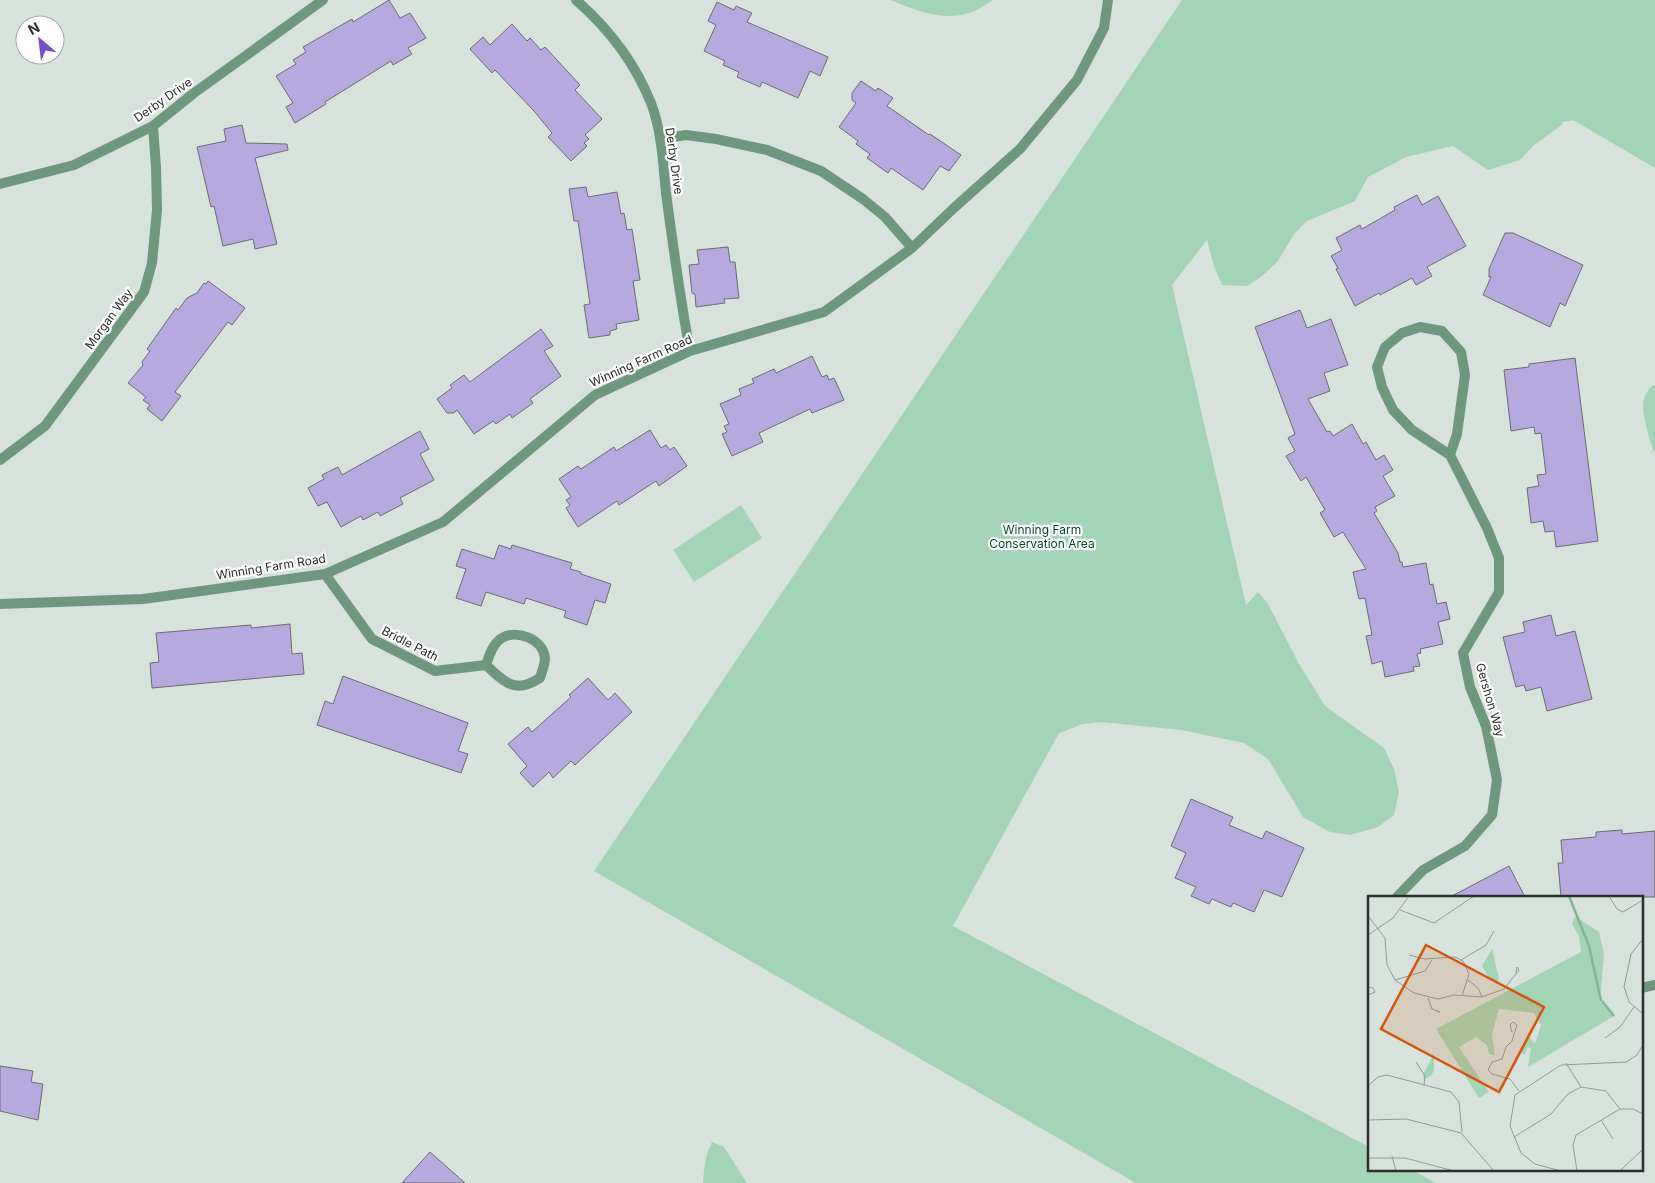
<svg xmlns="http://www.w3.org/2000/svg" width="1655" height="1183" font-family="Inter,sans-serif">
  <rect width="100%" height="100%" fill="#d8e2dc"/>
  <!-- green -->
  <path fill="#a3d4b6" d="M890,0H993C957,27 928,15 890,0Z
    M1182,0H1655V168L1573,120L1563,122L1562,125L1534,145L1520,160L1488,170L1453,146L1406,157L1368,177L1355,201L1307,221L1294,234L1278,261L1262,276L1247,286L1222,285L1214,266L1207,240L1172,285L1246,605L1258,592L1268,604L1298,662L1325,706L1384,748L1394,769L1399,792L1394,815L1378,827L1350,835L1330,832L1303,817L1268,759L1244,743L1181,730L1101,722L1083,724L1059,733L953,926L1369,1147V1169H1410L1436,1183H1136L594,871Z
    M1652,386H1655V455C1650,441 1639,409 1645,396C1646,392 1650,389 1652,386Z
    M741,505L762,538L694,582L673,550Z
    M712,1142L724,1147L747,1183H703C704,1170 705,1154 712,1142Z"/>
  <!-- building -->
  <path fill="#b6a9de" stroke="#6d6c74" d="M389,0L400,18L410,13L426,38L408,48L412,54L393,65L391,61L325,102L326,104L295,123L286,107L293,103L276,76L296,64L293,60L306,52L303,47L352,19L353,22Z
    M717,2L734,10L736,6L752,13L747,22L828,57L820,76L810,71L798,98L762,82L760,87L737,77L739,72L723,65L725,61L704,51L716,25L708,21Z
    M512,24L527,41L530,38L541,50L545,47L580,85L575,90L602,119L585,135L589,139L584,143L587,146L571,161L548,137L552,133L534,111L495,70L492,73L470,49L483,37L490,45Z
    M861,81L876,91L878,88L893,98L887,106L929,135L930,134L961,155L949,171L940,166L923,190L891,168L888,173L867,158L870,154L856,144L858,141L839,127L856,103L852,100V93Z
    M242,125L246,143L287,144L288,150L255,158L277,244L255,249L253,239L223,246L214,206L211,207L197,147L226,141L224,129Z
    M586,187L588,197L617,192L621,214L624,213L627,230L632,229L640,280L633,281L639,320L616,324L617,329L610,331V335L589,338L584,305L590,304L578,221H574L569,189Z
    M1417,195L1422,205L1438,196L1466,246L1427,267L1432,276L1416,285L1412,278L1380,295L1379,293L1355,306L1336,269L1338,268L1331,256L1342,250L1336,238L1360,225L1362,229L1395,210L1394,207Z
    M1505,233H1513L1583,265L1565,306L1560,303L1550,327L1483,295L1491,277H1489V269Z
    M728,247L730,262H735L739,298L724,299L725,303L696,307L695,294L692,293L689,265L699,264L697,250Z
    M208,281L245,308L232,325L228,322L175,392L181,396L162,421L147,409L150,405L143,400L146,397L128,383L143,365L142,362L150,351L147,349L176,308L178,310L187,298L197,293L204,283L206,284Z
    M1300,310L1307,328L1331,319L1348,365L1324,373L1330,391L1308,399L1327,432L1330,431L1333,436L1352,424L1363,444L1366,442L1376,460L1384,455L1393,470L1383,476L1395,496L1375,507L1377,511L1374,513L1398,553L1400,562H1402L1403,567L1426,563L1430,585L1433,584L1437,604L1446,602L1450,619L1438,622L1443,644L1420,649L1421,653L1417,654L1420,666L1413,667L1414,671L1385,677L1382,661L1372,664L1366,636L1372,635L1365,598L1359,599L1353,572L1366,569L1343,532L1334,537L1320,513L1325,510L1306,477L1301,481L1286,456L1295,451L1288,438L1295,434L1255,327Z
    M541,329L553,346L544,351L561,376L530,399L533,403L512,418L510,414L496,424L493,421L474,434L457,410L454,413H447L437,399L452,388L450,385L464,375L470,382Z
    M812,356L822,377L827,375L829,380L834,378L844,400L812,413L810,409L759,433L763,442L732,456L722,434L727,432L724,426L729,424L720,404L741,395L739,389L754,383L752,379L774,369L776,373Z
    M1575,358L1598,541L1556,547L1554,531L1545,532L1543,521L1531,523L1527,488L1539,486L1537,475L1546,474L1541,433L1535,434L1534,427L1511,431L1504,370L1529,367V364Z
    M650,430L661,448L666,445L670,450L674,447L687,466L659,486L656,481L619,505L617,501L578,527L566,508L570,505L566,500L571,497L559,479L578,466L581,469L614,447L616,451Z
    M420,431L429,449L420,454L434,480L400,498L403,504L380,516L378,512L363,520L361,516L341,527L327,502L318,506L308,488L324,479L322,475L338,467L342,475Z
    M499,545L511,549L512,545L572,563L570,569L581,572V574L611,584L605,603L595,600L587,625L564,617L566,611L526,598L524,604L486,592L481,606L456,598L466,569L456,566L462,549L494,559Z
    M1551,615L1556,636L1575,631L1592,699L1547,711L1541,687L1526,691L1524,685L1516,687L1503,637L1525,632L1523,622Z
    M290,624L292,654L302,653L304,674L152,688L150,663L159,662L156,633L251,625V628Z
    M343,676L468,723L458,751L468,754L461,773L317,725L325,701L333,704Z
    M588,678L608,700L615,693L632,712L575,765L571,761L553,778L549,772L533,787L520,773L527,766L508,744L528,727L532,732L571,697L569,695Z
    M1191,799L1233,817L1229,825L1262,839L1266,831L1304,848L1282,897L1264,890L1254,912L1233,903L1231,907L1212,899L1209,904L1191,896L1196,887L1175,878L1186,853L1171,846Z
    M1622,830V834L1655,831V897H1561L1558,863H1563L1561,840L1596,837V832Z
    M1509,866L1525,897H1450Z
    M0,1066L33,1071L31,1082L43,1084L38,1120L0,1111Z
    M430,1152L465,1183H402Z"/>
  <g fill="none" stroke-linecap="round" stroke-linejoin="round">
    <!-- minor -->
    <path stroke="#6d987e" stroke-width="10" d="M576,0C608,28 635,63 651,103C662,132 663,163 666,193C673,246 680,299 690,351
      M660,139L686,135L716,139L767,150L821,171L863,199L885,217L912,248
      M0,184L74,165L153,126L194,93L323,0
      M0,460L45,426L144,292L152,263L157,210L156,167L153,126
      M325,574L372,639L435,671L486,665C489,656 493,643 502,638C517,629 543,639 545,658C545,665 542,671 540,678C515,694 505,683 486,665
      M0,604L143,599L325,574L443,522L595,395L690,351L824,312L912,248L955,207L1020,149L1077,80L1104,28L1108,0
      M1397,897L1423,870L1465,846L1492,815L1497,780L1486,726L1470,687L1463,653L1499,592V558L1487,528L1450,455L1412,430L1393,410L1382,387L1377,367L1385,347L1402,333L1420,327L1442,331L1461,352L1465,375L1457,434L1450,455
      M1641,988L1655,985"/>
  </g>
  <g text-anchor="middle" stroke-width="4.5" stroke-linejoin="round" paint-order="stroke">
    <!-- street labels -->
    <g font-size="12" fill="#2a2e2c" stroke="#fff">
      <text transform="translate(163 100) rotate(-35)" y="4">Derby Drive</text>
      <text transform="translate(674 161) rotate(82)" y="4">Derby Drive</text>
      <text transform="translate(109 319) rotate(-54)" y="4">Morgan Way</text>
      <text transform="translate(641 361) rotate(-24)" y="4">Winning Farm Road</text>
      <text transform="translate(271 567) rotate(-9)" y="4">Winning Farm Road</text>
      <text transform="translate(410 644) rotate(27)" y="4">Bridle Path</text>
      <text transform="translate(1490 700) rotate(74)" y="4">Gershon Way</text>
    </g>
    <!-- park labels -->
    <g font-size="12" fill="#044c2d" stroke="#fff">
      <text x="1042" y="534">Winning Farm<tspan x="1042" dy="14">Conservation Area</tspan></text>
    </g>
  </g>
  <!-- overview -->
  <g transform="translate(1368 896)">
    <rect width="275" height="275" fill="#d8e2dc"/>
    <path d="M207,20L231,36L236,58L232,105L246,120L160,171L163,153L160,151L156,159L153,156L160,139L167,148L173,129L166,117L131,113L124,138L127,160L121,158L119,149L108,141L91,151L121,196L111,202L68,133L213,56L211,40L204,28ZM124,53L131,82L129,86L123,85L114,70ZM66,157V174L63,180L56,183L55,179Z" fill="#a3d4b6"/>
    <path fill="none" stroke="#7fb695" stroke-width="2.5" d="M201,0L221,50L233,105M234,105L246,120"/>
    <path fill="none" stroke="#929a96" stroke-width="1" d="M241,0L249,13L255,16L275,4M32,14L66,27L106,0M0,20L17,42L19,69L27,84L46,97L70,103L86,99L114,101L136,93L151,74L149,71L148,77M0,39L25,22L41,0M275,43L263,58L256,91L261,106L275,118M41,59L57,63L87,61L95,65L101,78L94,100M93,64L118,49L126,35M27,84L57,75L64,64M100,84L110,92L114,101M0,91L5,92L7,96L0,99M60,102L64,113L72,116L68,115M144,136L142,129L145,126L149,129L144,145L138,151L134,163L124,166L120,174L124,178L142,183L151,195M237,142L252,131L266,111M48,166L57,180L56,189M198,167L213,191M0,190L10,181L19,179L83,196L91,206L94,236M0,224L38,223L93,237L126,275M233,224L245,243M146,241L183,218L200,198L213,191L238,195L252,213M24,260L28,275M0,262H37L86,275M193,275L167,268L153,257L142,230L147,199L193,169L258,166L269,159L275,149M209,275L205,249L208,239L252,213H265L275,218M252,275L275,253"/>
    <path fill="#d5550f" fill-opacity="0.15" stroke="#d5550f" stroke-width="2.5" d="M58,49L176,111L131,196L13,133Z"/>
    <rect width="275" height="275" fill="none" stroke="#2a2e2c" stroke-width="2.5"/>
  </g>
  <!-- north arrow -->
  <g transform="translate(40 40) rotate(332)"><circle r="24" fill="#ffffff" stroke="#aaabab"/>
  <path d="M0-4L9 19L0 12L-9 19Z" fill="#784dc6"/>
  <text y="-8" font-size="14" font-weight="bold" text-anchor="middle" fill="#2a2e2c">N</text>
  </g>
</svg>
